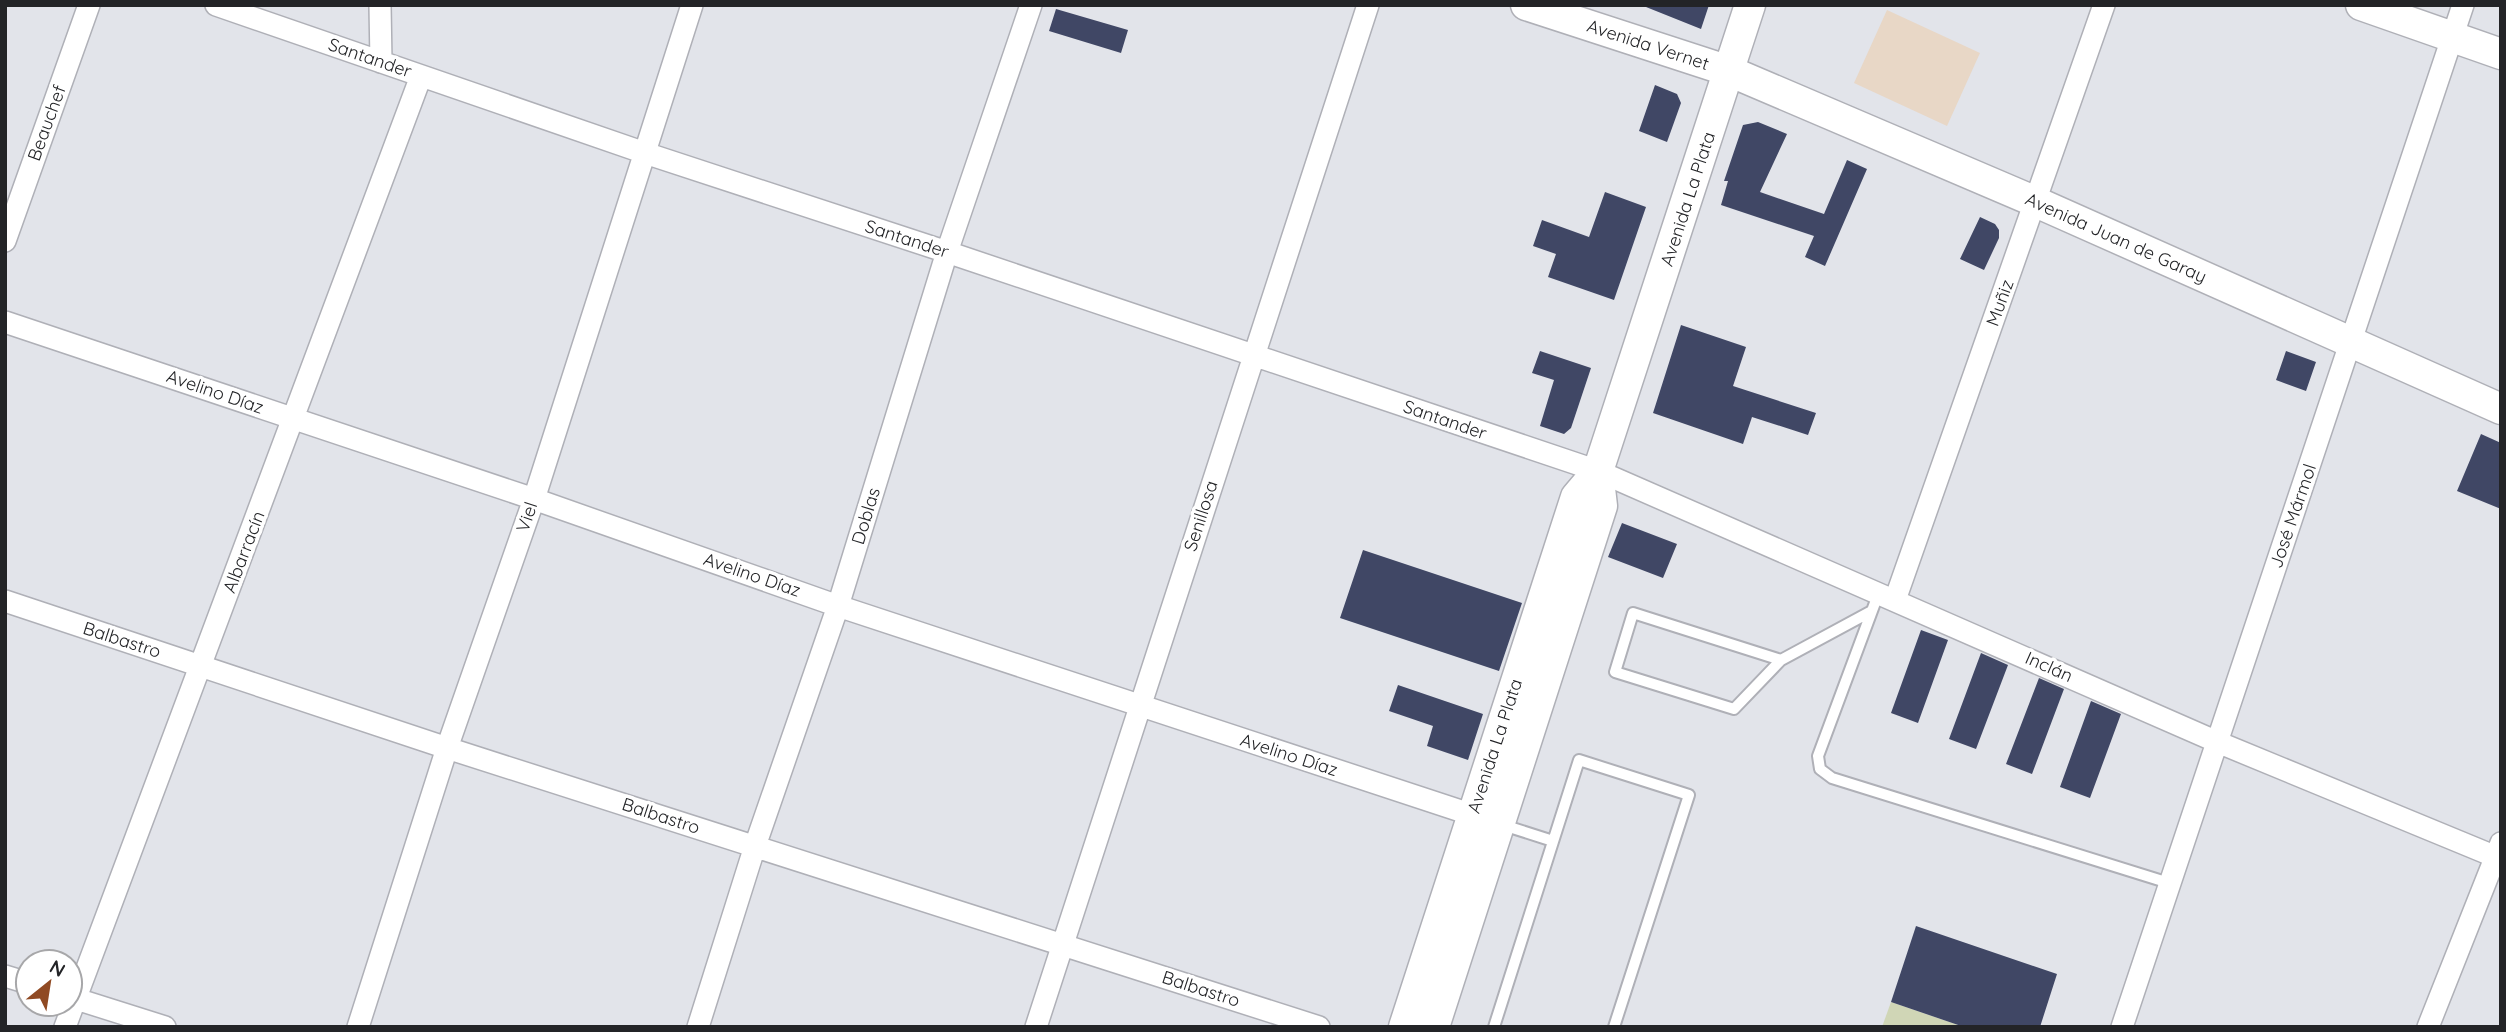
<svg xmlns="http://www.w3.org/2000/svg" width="2506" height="1032" font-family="Quicksand,sans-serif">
  <rect width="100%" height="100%" fill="#e2e4ea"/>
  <!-- education -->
  <path fill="#e8d7c6" d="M1887,10L1980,53L1947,126L1854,83Z"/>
  <!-- green -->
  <path fill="#d0d6b6" d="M1891,1002L1964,1027H1882Z"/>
  <!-- building -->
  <path fill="#404765" d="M1641,5H1709L1701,29Z
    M1056,9L1128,30L1121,53L1049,31Z
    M1655,85L1677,94L1681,103L1667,142L1639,131Z
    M1758,122L1787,134L1760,192L1824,214L1847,160L1867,169L1825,266L1805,257L1814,236L1721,205L1728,181H1724L1743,125Z
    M1605,192L1646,207L1614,300L1548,277L1556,254L1533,246L1542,220L1589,237Z
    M1980,217L1995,224L1999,230V238L1984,270L1960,259Z
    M1681,325L1746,347L1733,386L1816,413L1808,435L1752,417L1743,444L1653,413Z
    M1540,351L1591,368L1571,428L1564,434L1540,426L1554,380L1532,373Z
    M2286,351L2316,362L2306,391L2276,380Z
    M2481,434L2501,443V509L2457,491Z
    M1622,523L1677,544L1663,578L1608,557Z
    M1363,550L1522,603L1499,671L1340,618Z
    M1921,630L1948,640L1918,723L1891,713Z
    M1981,653L2008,665L1976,749L1949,739Z
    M2039,678L2064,689L2032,774L2006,764Z
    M1398,685L1483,714L1468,760L1427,746L1433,726L1389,711Z
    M2091,701L2121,714L2090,798L2060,787Z
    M1916,926L2057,974L2040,1027H1964L1891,1002Z"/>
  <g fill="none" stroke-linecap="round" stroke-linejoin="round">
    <!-- lane casing -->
    <g stroke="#afb0b7" stroke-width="14">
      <path id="lane" d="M1879,592L1818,756L1820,769L1832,778L2169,883
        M1781,660L1633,613L1615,672L1734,709L1781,660L1870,612
        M1503,825L1553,841
        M1494,1027L1579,760L1689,795L1614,1027"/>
    </g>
    <!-- street casing -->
    <g stroke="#afb0b7" stroke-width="24">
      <path id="street" d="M216,5L645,153L947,252L1598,471L2215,741L2501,859
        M380,5L381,62
        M5,241L89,5
        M5,322L534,499L838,606L1485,819
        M1895,600L2104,5
        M5,601L447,748L1319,1027
        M5,976L28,983
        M70,997L165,1027
        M65,1027L421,76
        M358,1027L447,748L534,499L692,5
        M698,1027L755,846L838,606L947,252L1031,5
        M1036,1027L1368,5
        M2122,1027L2463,5
        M2428,1027L2501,843"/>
    </g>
    <!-- secondary casing -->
    <g stroke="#afb0b7" stroke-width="33">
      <path id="secondary" d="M1526,5L1729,71L2036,202L2501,409
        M2361,5L2501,54
        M1404,1027L1576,497L1598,471L1750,5
        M1434,1027L1602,506L1598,471"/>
    </g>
    <!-- lane -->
    <use href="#lane" stroke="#fff" stroke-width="10"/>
    <!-- street -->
    <use href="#street" stroke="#fff" stroke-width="21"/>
    <!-- secondary -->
    <use href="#secondary" stroke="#fff" stroke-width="30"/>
  </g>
  <g text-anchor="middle" stroke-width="7" stroke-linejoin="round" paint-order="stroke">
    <!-- street labels -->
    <g font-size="18" fill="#232427" stroke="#fff">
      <text transform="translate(1648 45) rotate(18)" y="6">Avenida Vernet</text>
      <text transform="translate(370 58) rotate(19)" y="6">Santander</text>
      <text transform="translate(47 123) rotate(-70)" y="6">Beauchef</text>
      <text transform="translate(1688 199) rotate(-72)" y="6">Avenida La Plata</text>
      <text transform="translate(2116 238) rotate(24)" y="6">Avenida Juan de Garay</text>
      <text transform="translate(907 239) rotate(18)" y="6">Santander</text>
      <text transform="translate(2000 303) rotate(-70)" y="6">Muñiz</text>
      <text transform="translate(215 392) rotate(19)" y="6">Avelino Díaz</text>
      <text transform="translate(1445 420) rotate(19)" y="6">Santander</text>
      <text transform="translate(866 516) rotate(-73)" y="6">Doblas</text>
      <text transform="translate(1201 516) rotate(-72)" y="6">Senillosa</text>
      <text transform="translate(2293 516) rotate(-71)" y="6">José Mármol</text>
      <text transform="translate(527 517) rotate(-71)" y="6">Viel</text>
      <text transform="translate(244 552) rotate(-69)" y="6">Albarracín</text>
      <text transform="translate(752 575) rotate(19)" y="6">Avelino Díaz</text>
      <text transform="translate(122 640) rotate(18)" y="6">Balbastro</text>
      <text transform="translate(2049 667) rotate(24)" y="6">Inclán</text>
      <text transform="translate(1495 746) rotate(-72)" y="6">Avenida La Plata</text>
      <text transform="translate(1289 755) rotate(18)" y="6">Avelino Díaz</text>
      <text transform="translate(661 816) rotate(18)" y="6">Balbastro</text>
      <text transform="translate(1201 989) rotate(18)" y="6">Balbastro</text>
    </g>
  </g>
  <!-- border -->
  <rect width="2506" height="1032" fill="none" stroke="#232427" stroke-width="14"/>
  <!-- north arrow -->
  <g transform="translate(49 983) rotate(30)"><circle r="33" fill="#ffffff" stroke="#a7a7a9" stroke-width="2"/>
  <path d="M0-5L12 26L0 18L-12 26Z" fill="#904a23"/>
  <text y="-10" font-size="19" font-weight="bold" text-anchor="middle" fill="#232427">N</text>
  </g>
</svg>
